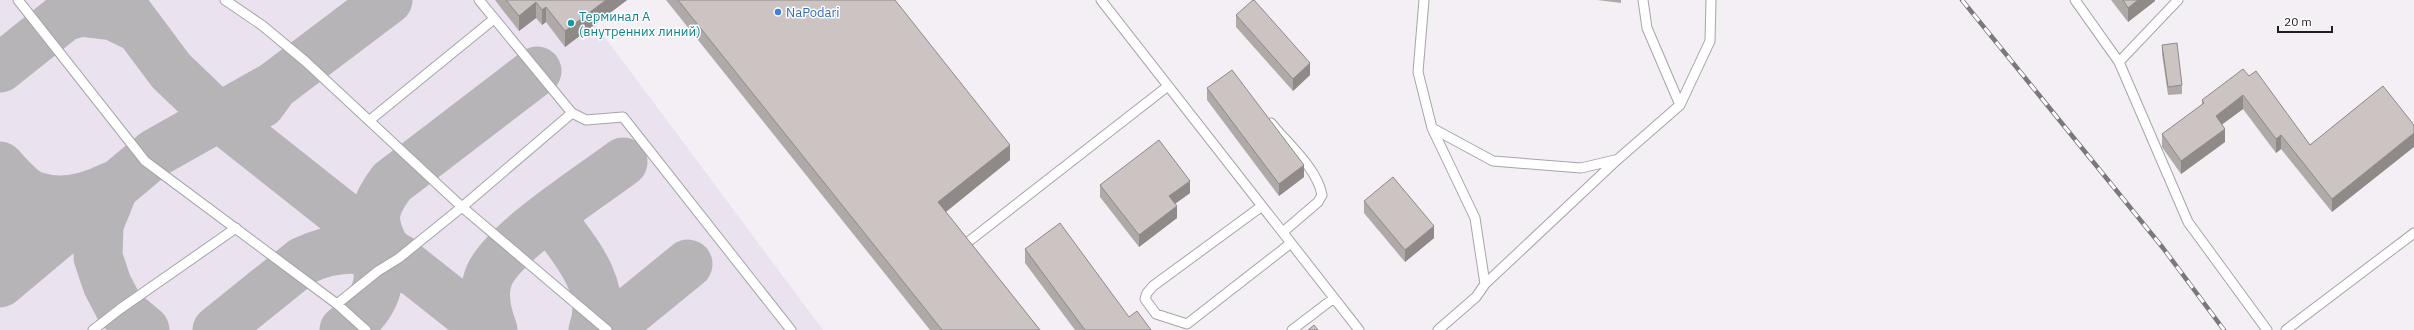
<svg xmlns="http://www.w3.org/2000/svg" width="2414" height="330" font-family="'IBM Plex Sans',sans-serif">
  <rect width="100%" height="100%" fill="#f3eff5"/>
  <!-- built -->
  <path fill="#eae2ef" d="M0,0H627L595,24L823,330H0Z"/>
  <g fill="none" stroke-linecap="round" stroke-linejoin="round">
    <!-- taxiway -->
    <path stroke="#b7b4b8" stroke-width="49" d="M118,0L171,71L219,117L488,330
      M0,68L64,17L80,12L113,16L140,29
      M261,104L274,86L388,0
      M0,166C9,176 22,192 35,196C61,205 88,198 112,186
      M0,174C14,209 12,234 0,268
      M115,185L99,225L98,257L107,284L120,309L145,330
      M550,217C574,249 609,287 593,330
      M384,246C370,219 374,206 392,182L537,71
      M0,283L155,153L274,86
      M217,330L303,261C336,245 364,247 399,258
      M344,330C385,299 388,267 359,226
      M493,330C487,314 482,293 489,276C503,242 590,187 623,162
      M607,330L688,264"/>
    <!-- lane casing -->
    <g stroke="#a7a4a9" stroke-width="11">
      <path id="lane" d="M18,0L145,161L337,304L366,330
        M225,0L263,26L305,61L462,207L607,330
        M479,0L572,113L586,120L623,117L791,330
        M1101,0L1359,330
        M1424,0L1418,72L1432,128L1475,218L1485,284
        M1643,0L1647,28L1680,105
        M2075,0L2119,62L2188,222L2267,330
        M2119,62L2178,0
        M370,120L494,19
        M1271,123C1288,144 1317,168 1322,195L1318,202L1283,232
        M1432,128L1493,161L1581,168L1615,160
        M1262,206L1153,286L1147,293L1145,299L1156,314L1187,324L1291,243
        M968,242L1168,86
        M337,304L378,271L399,258L462,207L572,113
        M93,330L120,309L236,228
        M1292,330L1334,298
        M1438,330L1476,297L1485,284L1617,160L1680,105L1710,41L1711,0
        M2286,330L2414,233"/>
    </g>
    <!-- lane -->
    <use href="#lane" stroke="#fff" stroke-width="9"/>
    <!-- rail casing -->
    <g stroke="#7b787b" stroke-width="4.5">
      <path id="rail" d="M1962,0L2163,248L2224,330"/>
    </g>
    <!-- rail -->
    <use href="#rail" stroke="#fff" stroke-width="3" stroke-dasharray="9" stroke-linecap="butt"/>
  </g>
  <!-- wall -->
  <path fill="#afa9a8" d="M495,0H627L565,47L546,22L542,25L536,18L519,31Z
    M666,0H895L1010,160L946,212L1040,330H930Z
    M1597,0H1621V3Z
    M2111,0H2155V1L2128,22Z
    M1236,15L1310,75L1293,91L1236,27Z
    M2162,45L2182,85V94L2168,95L2162,54Z
    M2249,76L2310,145L2383,86L2332,212L2281,149L2276,153L2243,109L2222,124L2225,142L2181,174L2162,147V134L2202,105V100Z
    M1207,88L1304,177L1279,196L1207,100Z
    M1100,185L1190,193L1175,204L1177,218L1139,247L1100,197Z
    M1364,201L1434,238L1405,262L1364,213Z
    M1025,249L1129,317L1151,330H1075L1025,263Z"/>
  <!-- shaded-wall -->
  <path fill="#8f8988" d="M606,0H627L565,47V31Z
    M2138,0H2155V1L2128,22V8Z
    M536,2V18L519,31V16Z
    M546,7V22L542,25V10Z
    M1310,63V75L1293,91V79Z
    M2243,95V109L2216,129V116Z
    M2225,129V142L2181,174V161Z
    M2414,133V147L2332,212V199Z
    M2281,135V149L2276,153V139Z
    M1010,145V160L938,218V202Z
    M1304,165V177L1279,196V184Z
    M1190,181V193L1169,208V196Z
    M1177,206V218L1139,247V235Z
    M1434,226V238L1405,262V250Z"/>
  <!-- building -->
  <path fill="#ccc4c3" stroke="#8f8988" d="M506,0H606L565,31L546,7L542,10L536,2L519,16Z
    M678,0H895L1010,145L938,202L1040,330H942Z
    M1253,0H1254L1310,63L1293,79L1236,15Z
    M2123,0H2138L2128,8Z
    M2177,43L2182,85L2168,87L2162,45Z
    M2243,69L2249,76L2256,71L2310,145L2383,86L2414,125V133L2332,199L2281,135L2276,139L2243,95L2216,116L2225,129L2181,161L2162,134L2204,103L2202,100Z
    M1232,70L1304,165L1279,184L1207,88Z
    M1159,140L1190,181L1169,196L1177,206L1139,235L1100,185Z
    M1393,177L1434,226L1405,250L1364,201Z
    M1060,223L1129,317L1137,311L1151,330H1085L1025,249Z
    M1314,325L1318,330H1308Z"/>
  <!-- markers -->
  <circle fill="#3f7fe0" stroke="#fff" stroke-width="1.5" cx="778" cy="12" r="4"/>
  <circle fill="#0f9aa8" stroke="#fff" stroke-width="1.5" cx="571" cy="23" r="4"/>
  <g text-anchor="middle" stroke-width="3" stroke-linejoin="round" paint-order="stroke">
    <!-- shop labels -->
    <g font-size="13" fill="#366cbe" stroke="#fff" text-anchor="start">
      <text x="786" y="17">NaPodari</text>
    </g>
    <!-- culture labels -->
    <g font-size="13" fill="#0d838f" stroke="#fff" text-anchor="start">
      <text x="579" y="21">Терминал А<tspan x="579" dy="15">(внутренних линий)</tspan></text>
    </g>
  </g>
  <!-- scale -->
  <path d="M2278 26v6h54v-6" fill="none" stroke="#201e20" stroke-width="2"/>
  <text x="2284" y="26" font-size="12" fill="#201e20" stroke="#ffffff" stroke-width="3" paint-order="stroke">20 m</text>
</svg>
